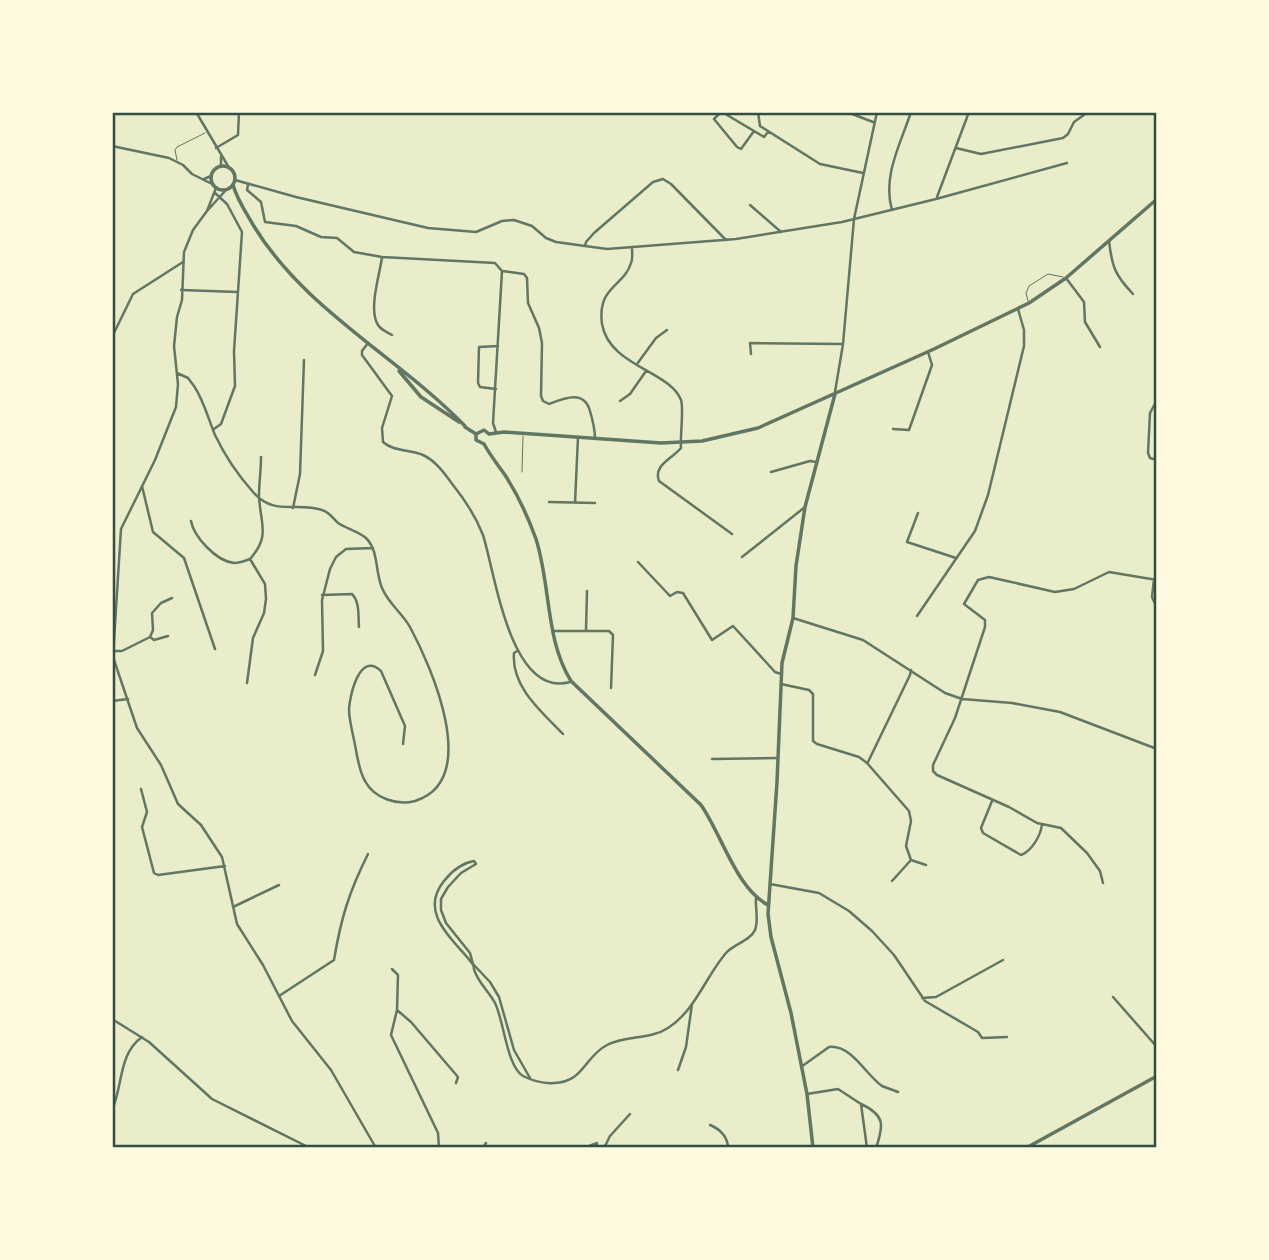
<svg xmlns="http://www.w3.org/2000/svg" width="1269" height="1260" font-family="Helvetica,sans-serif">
  <rect width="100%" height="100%" fill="#e9edc9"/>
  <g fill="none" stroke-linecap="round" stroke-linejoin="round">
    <!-- service -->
    <path stroke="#617663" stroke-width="1" d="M177,160L175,150L177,147L205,133
      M1028,301L1026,293L1029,286L1048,274L1063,277
      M522,472L523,436"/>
    <!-- minor -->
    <path stroke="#617663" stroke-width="2.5" d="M196,112L228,166
      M721,112L714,119L737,147L741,149L754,131
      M722,112L764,137L768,132
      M758,112L760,126L820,164L863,173
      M847,112L873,122
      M112,146L169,158L183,165L192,174L212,184
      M216,148L238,135L239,112
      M956,148L981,154L1063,138L1068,134L1074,122L1088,112
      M221,156V166
      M204,179L211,176
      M235,180L296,197L428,228L476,232L502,221L514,220L532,226L546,238L556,242L607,249L736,239L842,222L936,199L1067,163
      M248,185L247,190L261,202L265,222L296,226L321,237L337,238L354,252L382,257L495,263L502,271L524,274L527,278L528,303L539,328L542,343L541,396L543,401L549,404C565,398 584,390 590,411C593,421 595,429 595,439
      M216,188L207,211L226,190
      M937,197L969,112
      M750,205L781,232
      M892,210C882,176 901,143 911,112
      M207,211L193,230L184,252L182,300L177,317L174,346L178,384L176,407L155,460L121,529L113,657L137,728L161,765L178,804L201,825L222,857L237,924L263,965L292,1021L331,1070L376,1148
      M1109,241C1112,267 1115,275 1133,294
      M585,246L586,242L594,233L653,182L663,179L671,184L726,240
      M632,247C632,252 633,259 631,263C624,287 597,286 602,324C609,366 670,371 681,400C684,409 680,435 681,448C672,459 653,465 659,481L732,534
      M382,257C380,274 368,309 378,325C381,330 387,332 392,335
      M1066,278L1084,302L1085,322L1100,347
      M181,290L238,292
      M112,337L133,294L183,262
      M368,343L362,351V355L392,396L382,428L383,442C394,452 410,449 423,455C436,461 445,474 453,485C465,500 476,517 483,535C495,572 510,699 570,682
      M751,354L750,343L842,344
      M637,364L656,338L667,330
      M177,373L188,378L194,386C204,401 208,418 215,435C225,456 237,474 253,492C275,517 296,501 322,510C329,512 333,518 338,523C347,529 358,531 366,538C379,551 375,572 382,588C388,603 402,613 410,627C431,666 482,780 415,801C397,806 374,798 365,781C358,769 357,753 354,740C352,730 349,719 349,709C350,694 360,651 381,671L405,726L403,744
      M496,389L480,387L478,383L479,347L498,346
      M835,392L843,344L854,219L877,112
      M1157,400L1150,413L1148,453L1150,458L1157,460
      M620,401L630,394L646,371
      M214,429L221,424L235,386L234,351L242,232L227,204L215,193
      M893,429L909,430L932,365L928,352
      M496,432L493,423L502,271
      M771,472L810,461L816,462
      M142,486L153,532L184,558L215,649
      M549,502L595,503
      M575,503L578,437
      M293,508L300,474L304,360
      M918,513L907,542L956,558
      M191,521C194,537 216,561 234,563C239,563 245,561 250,559
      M742,557L805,507
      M638,562L670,596L677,592L683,593L712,640L733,626L775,672L781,674
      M1154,579L1152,597L1157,608
      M322,595L352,594C360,602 358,616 359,627
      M917,616L975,531L988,495L1024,346V330L1018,309
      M793,618L863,640L945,693L962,699L1012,703L1060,712L1157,749
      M586,630L587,591
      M554,631H609L613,635L611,688
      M150,637L154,640L168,636
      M113,651H122L150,637L153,630L152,613L161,603L172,598
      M517,651L514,653C511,687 542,712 563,734
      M315,675L323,651L322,600L330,569L336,557L346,549L373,548
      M247,683L253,638L264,613L266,599L265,584L250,559C271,536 260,523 259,496C259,483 261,470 261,457
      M781,684L809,690L813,694V741L817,744L859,757L867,763L909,811L911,821L906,846L911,860L892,881
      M112,701L128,699
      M712,759L778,758
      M868,762L910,675L911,670
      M141,789L147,812L142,827L154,873L158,875L225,866
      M992,801L981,828L983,833L1021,855C1032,851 1041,835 1042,824
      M1157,807V814
      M1156,815L1157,824
      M911,860L926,865
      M476,864L474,861C462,863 451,872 444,881C418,913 453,939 471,962C476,968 472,965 475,972C479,983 489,992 495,1003C504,1021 507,1067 523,1076C533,1081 543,1084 554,1083C584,1082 584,1057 607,1045C626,1035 650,1040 668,1028C695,1011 706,976 726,953C734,944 750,941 755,930C759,920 755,908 756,898
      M476,864L461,873L448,887L441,899V910L446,923L470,953L473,964L490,982L499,997L514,1050L530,1078
      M1103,883L1100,871L1087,853L1061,828L1037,823L1009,807L937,775L933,771V765L955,718L985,627V620L964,604L978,580L989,577L1055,592L1074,589L1109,572L1157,580
      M770,884L819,893L849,911L872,931L894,955L925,1001L978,1032L982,1038L1007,1037
      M233,907L279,885
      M392,969L398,975L397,1010L391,1035L438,1133L439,1148
      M279,996L334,960C341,918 349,892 368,854
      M1113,997L1157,1047
      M922,998L936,997L1003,960
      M397,1010L411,1022L458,1077L456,1083
      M112,1019L149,1042L212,1099L310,1148
      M801,1067L829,1047C851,1044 866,1075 882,1086C887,1088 893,1090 898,1092
      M678,1070L686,1047L692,1004
      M807,1094L838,1089L861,1104L867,1148
      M861,1104C885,1115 884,1125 876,1148
      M112,1110C123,1087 118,1054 142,1037
      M710,1125C720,1129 728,1137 728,1148
      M572,1147V1148
      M483,1148L486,1143
      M584,1148L597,1143V1148
      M604,1148L610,1136L630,1114"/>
    <!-- tertiary -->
    <path stroke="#617663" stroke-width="3.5" d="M211 178a12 12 0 1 1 24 0a12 12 0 1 1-24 0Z
      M233,185C237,199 245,211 252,223C303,309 397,356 465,426
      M399,371L421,397L459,422
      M465,427L476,434
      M476,434L484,430L489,434
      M476,434V440L484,444
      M489,434L504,432L661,443L702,441L758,428L934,349L1029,303L1066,278L1157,199
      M484,444C490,455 498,465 505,475C518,495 528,517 536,539C551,586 545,639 571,681L701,805C722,835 736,888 768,905
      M813,1148L807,1094L791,1013L771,937L768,914L777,782L782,663L793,618L796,566L805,507L835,394
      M1026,1148L1157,1076"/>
  </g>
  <!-- border -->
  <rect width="1269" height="1260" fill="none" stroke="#fefae0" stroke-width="228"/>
  <rect x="114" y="114" width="1041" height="1032" fill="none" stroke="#344e41" stroke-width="2.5"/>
</svg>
